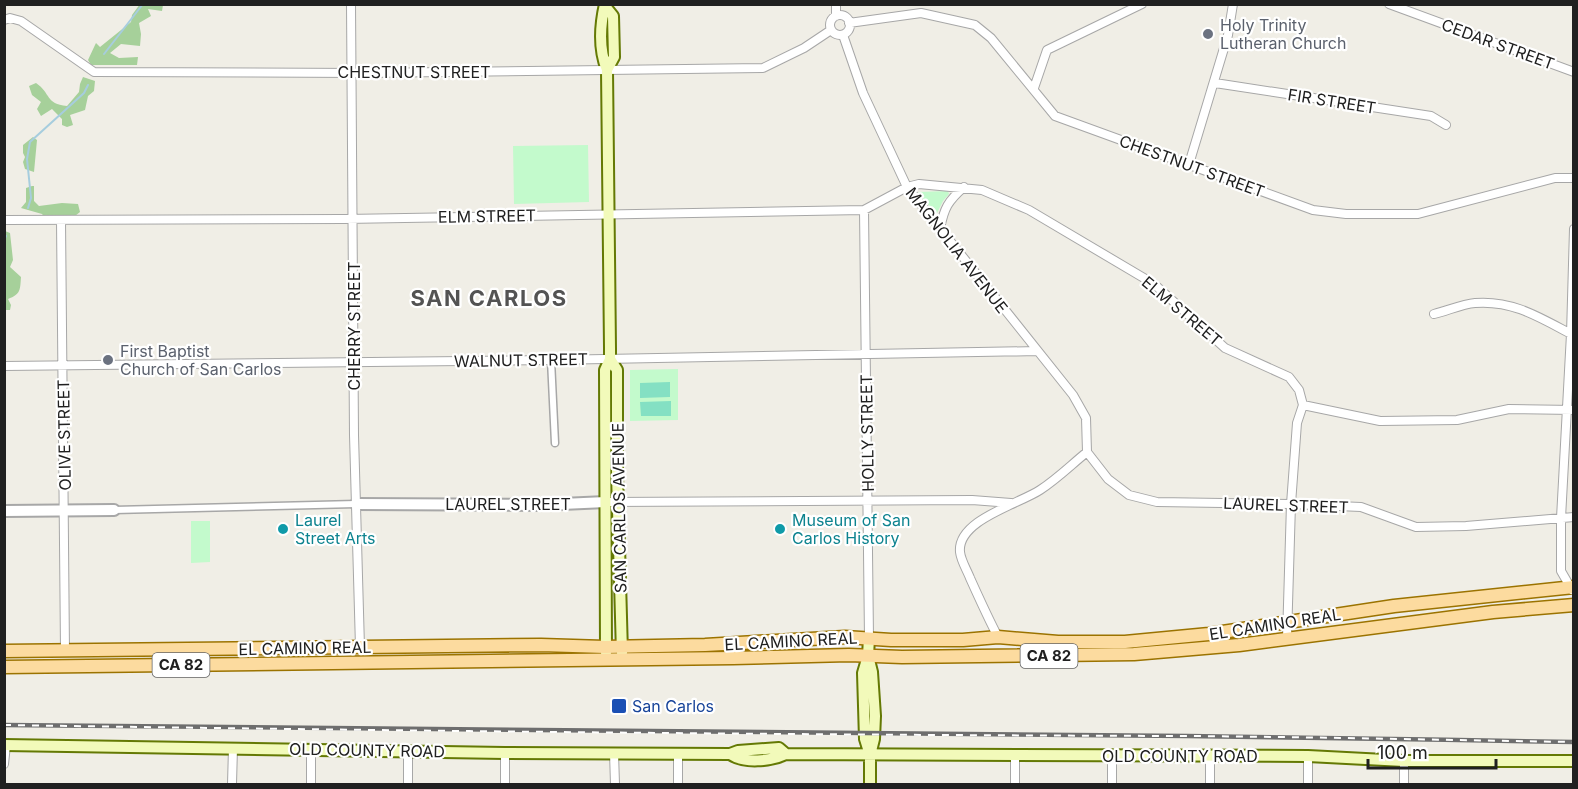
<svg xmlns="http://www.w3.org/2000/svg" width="1578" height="789" font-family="Inter,sans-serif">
  <rect width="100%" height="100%" fill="#f0eee6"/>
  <!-- forest -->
  <path fill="#a6d09a" d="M140,4L163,5L162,11L148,9L151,16L139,23L141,34L140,46L121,44L110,53L119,58L138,57L137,65H91L88,60L95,45L96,43L100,47L131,22L132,15Z
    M83,77L95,81L94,91L88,96L85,110L70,115L73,125L67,127L62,125V119L52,109L41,116L37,109L41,102L32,95L29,86L36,83C51,93 45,104 67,106L79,92L80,84Z
    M33,137L37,140L34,172L25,169L23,162L25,157L23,153V145Z
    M32,186H34V201L39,206L62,203L78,204L80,212L75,216L45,218L42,214L21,208L26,202V188Z
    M5,231L10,233L13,260L10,267L21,277C20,290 21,294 8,299L11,305L10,310H5Z"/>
  <!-- park -->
  <path fill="#c3facc" d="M588,145L589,202L514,204L513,146Z
    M948,191L949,194L943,201L937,213H935L918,192Z
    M678,369V420L630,421V370Z
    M191,521H210V562L191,563Z"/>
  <!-- pitch -->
  <path fill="#84e0c3" d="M670,382V397L640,398V383Z
    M671,401V416H641L640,402Z"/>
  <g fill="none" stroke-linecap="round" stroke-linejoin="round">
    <!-- stream -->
    <path stroke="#a6cdde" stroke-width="2" d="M104,54L143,4
      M28,208L31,198L27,159L30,142L84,93L88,85
      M4,240L6,236"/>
    <!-- pedestrian casing -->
    <g stroke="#a7a7a7" stroke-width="9">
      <path id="pedestrian" d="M551,360L555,443
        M114,510L356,504"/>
    </g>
    <!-- minor casing -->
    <g stroke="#a7a7a7" stroke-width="10">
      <path id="minor" d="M351,4L354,435L360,647
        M1389,4L1574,72
        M830 25a10 10 0 1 1 20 0a10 10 0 1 1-20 0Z
        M836,16V4
        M4,20L10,18L21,21L94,72L362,73L763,68L804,48L831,30
        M849,23L921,13L975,25L991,38L1055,116L1313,210L1346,214H1418L1555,178H1574
        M843,35L863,93L907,187L1073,395L1086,418L1087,452
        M1215,83L1431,116L1446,125
        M1034,88L1047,50L1142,4
        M1189,164L1228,35L1233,4
        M864,210L869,638
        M4,220L345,219L864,210L907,187L919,184L982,190L1029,210L1154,284L1225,348L1289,377L1299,390L1303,405L1380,421L1457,420L1509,409L1574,410
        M61,220L65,651
        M940,229C944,208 948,201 964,187
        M1434,314C1447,311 1462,304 1475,303C1512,300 1539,317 1571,334
        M4,366L551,360L1037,351
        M1087,452L1108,479L1129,495L1157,502L1291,504L1361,507L1416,527L1466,526L1574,517
        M606,502L972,500L1011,503
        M1572,590L1561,571V518L1571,334L1574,229
        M998,637C988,618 979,598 970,578C967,570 961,561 960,552C957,520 1019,504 1040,490C1057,479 1071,465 1087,452
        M1287,638L1291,504L1297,423L1303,405
        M408,751V784
        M614,753L615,784
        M678,754V784
        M1112,756V784
        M1210,756V784
        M1308,756V784
        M1404,761V784
        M4,764L6,745
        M232,784L233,748
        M311,784V749
        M505,784V753
        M1015,784V755"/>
    </g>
    <!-- tertiary casing -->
    <g stroke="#a7a7a7" stroke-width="14">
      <path id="tertiary" d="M356,504L540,505L606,502
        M4,511L114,510"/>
    </g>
    <!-- secondary casing -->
    <g stroke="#647904" stroke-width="14">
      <path id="secondary" d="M605,4C600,26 599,50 607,70L610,348V359L605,370L606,653
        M605,6L613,16L614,57L607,70
        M610,359L617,370V474L622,653
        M869,638L868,656L863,673L865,739L870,755
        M868,656L872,672L875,716L874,739L870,755V784
        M4,745L505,753L730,754L738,751L779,748L786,754
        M730,754C744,764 771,761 786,754L1308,756L1404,761H1574"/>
    </g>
    <!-- primary casing -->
    <g stroke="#9b7300" stroke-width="15">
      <path id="primary" d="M4,651L541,645L605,647L705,645L845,637L891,640H963L998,637L1058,642H1125L1209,634L1394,606L1574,587
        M4,667L733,658L849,655L902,657L1134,654L1239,645L1493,612L1574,605"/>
    </g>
    <!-- pedestrian -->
    <use href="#pedestrian" stroke="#fff" stroke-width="6"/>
    <!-- minor -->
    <use href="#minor" stroke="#fff" stroke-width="8"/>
    <!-- tertiary -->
    <use href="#tertiary" stroke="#fff" stroke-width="10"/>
    <!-- secondary -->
    <use href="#secondary" stroke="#f2faba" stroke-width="10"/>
    <!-- primary -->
    <use href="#primary" stroke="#fcdb9f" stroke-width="12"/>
    <!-- rail casing -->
    <g stroke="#6e6e6e" stroke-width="4.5">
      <path id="rail" d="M4,725C399,731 793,735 1187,736C1316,737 1445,740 1574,742"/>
    </g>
    <!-- rail -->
    <use href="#rail" stroke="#fff" stroke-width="2" stroke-dasharray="7" stroke-linecap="butt"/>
  </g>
  <!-- markers -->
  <g fill="#6b7280" stroke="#fff" stroke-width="2">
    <circle cx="1208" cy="34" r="6"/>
    <circle cx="108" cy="360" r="6"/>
  </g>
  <g fill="#0f9aa8" stroke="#fff" stroke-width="2">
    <circle cx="283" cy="529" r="6"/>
    <circle cx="780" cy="529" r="6"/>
  </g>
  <rect fill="#1a4fb4" stroke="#fff" stroke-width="2" x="611" y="698" width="16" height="16" rx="3"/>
  <g text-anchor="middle" stroke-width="4.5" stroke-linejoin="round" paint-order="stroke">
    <!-- shield labels -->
    <g fill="#fff" stroke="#636363" stroke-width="1.5">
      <rect x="1020.5" y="644" width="57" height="24" rx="4.5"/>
      <rect x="152.5" y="653" width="57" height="24" rx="4.5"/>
    </g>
    <g font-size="15" font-weight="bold" fill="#202020">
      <text x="1049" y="661">CA 82</text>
      <text x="181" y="670">CA 82</text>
    </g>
    <!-- worship labels -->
    <g font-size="16" fill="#5b616d" stroke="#fff" text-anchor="start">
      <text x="1220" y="31">Holy Trinity<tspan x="1220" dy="18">Lutheran Church</tspan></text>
      <text x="120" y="357">First Baptist<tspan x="120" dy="18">Church of San Carlos</tspan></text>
    </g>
    <!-- street labels -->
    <g font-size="16" fill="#202020" stroke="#fff">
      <text transform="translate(1498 44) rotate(20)" y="6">CEDAR STREET</text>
      <text x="414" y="78">CHESTNUT STREET</text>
      <text transform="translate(1332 101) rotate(9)" y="6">FIR STREET</text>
      <text transform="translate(1192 166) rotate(20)" y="6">CHESTNUT STREET</text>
      <text transform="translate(487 216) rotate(-1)" y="6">ELM STREET</text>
      <text transform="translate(957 250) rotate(52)" y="6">MAGNOLIA AVENUE</text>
      <text transform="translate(1182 311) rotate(40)" y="6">ELM STREET</text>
      <text transform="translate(354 326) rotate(-90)" y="6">CHERRY STREET</text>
      <text transform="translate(521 360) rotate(-1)" y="6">WALNUT STREET</text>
      <text transform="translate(867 433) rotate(-91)" y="6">HOLLY STREET</text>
      <text transform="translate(64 435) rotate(-91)" y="6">OLIVE STREET</text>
      <text x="508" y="510">LAUREL STREET</text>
      <text transform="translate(1286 505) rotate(2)" y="6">LAUREL STREET</text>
      <text transform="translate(619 508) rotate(-91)" y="6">SAN CARLOS AVENUE</text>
      <text transform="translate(1275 624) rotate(-9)" y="6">EL CAMINO REAL</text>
      <text transform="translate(791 641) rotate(-3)" y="6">EL CAMINO REAL</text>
      <text transform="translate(305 648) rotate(-1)" y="6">EL CAMINO REAL</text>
      <text transform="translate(367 750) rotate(1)" y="6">OLD COUNTY ROAD</text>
      <text x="1180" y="762">OLD COUNTY ROAD</text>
    </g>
    <!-- culture labels -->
    <g font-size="16" fill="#0d838f" stroke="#fff" text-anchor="start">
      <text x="295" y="526">Laurel<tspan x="295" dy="18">Street Arts</tspan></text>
      <text x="792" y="526">Museum of San<tspan x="792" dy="18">Carlos History</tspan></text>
    </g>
    <!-- transit labels -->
    <g font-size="16" fill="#164399" stroke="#fff" text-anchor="start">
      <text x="632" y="712">San Carlos</text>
    </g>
    <!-- district labels -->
    <g font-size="22" font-weight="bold" letter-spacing="1.5" fill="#535353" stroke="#fff">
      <text x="489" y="306">SAN CARLOS</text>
    </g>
  </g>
  <!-- border -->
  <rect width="1578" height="789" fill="none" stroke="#202020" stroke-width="12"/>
  <!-- scale -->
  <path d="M1368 759v9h128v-9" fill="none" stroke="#202020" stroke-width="3"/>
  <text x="1377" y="759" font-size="18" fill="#202020" stroke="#ffffff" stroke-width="4.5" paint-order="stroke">100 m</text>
</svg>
